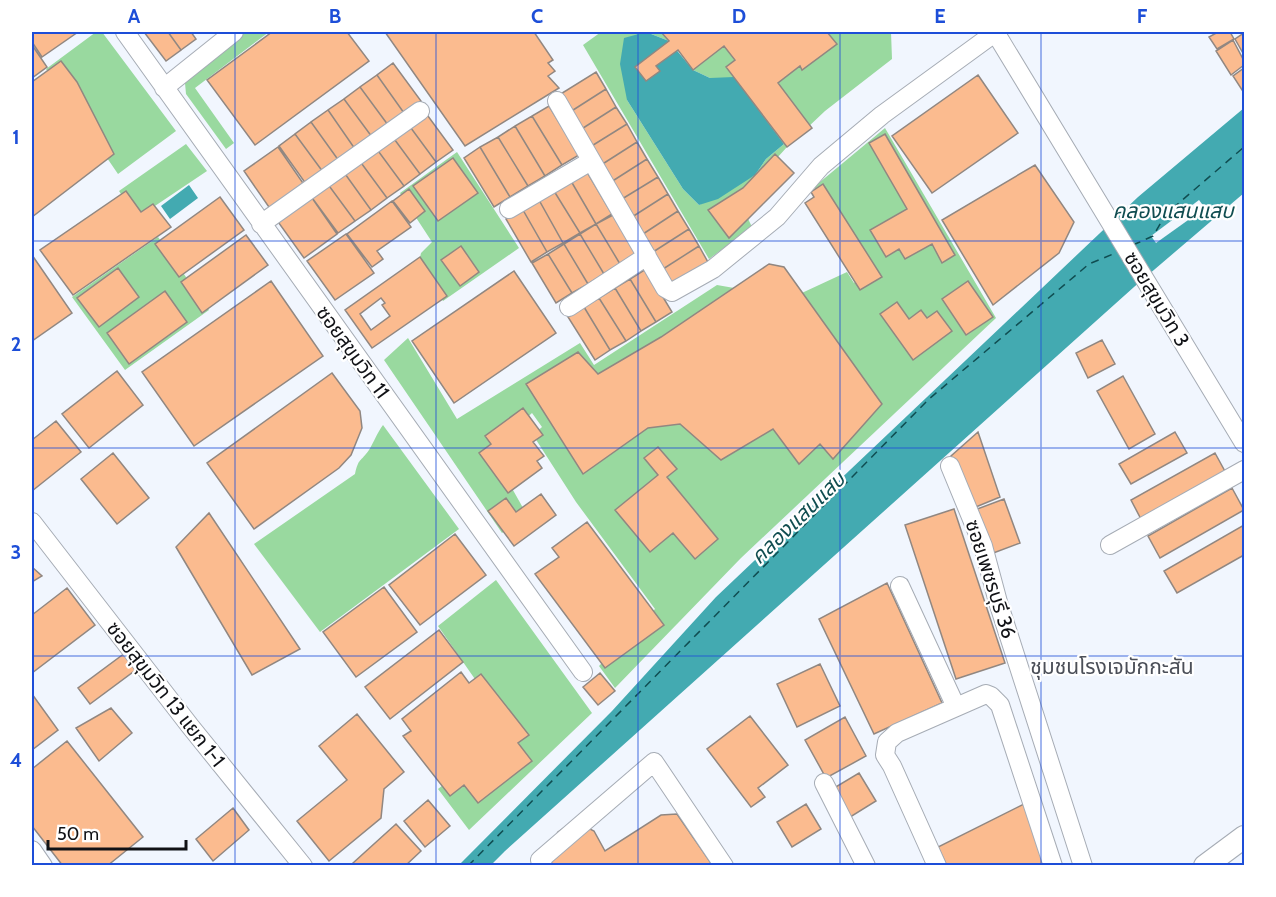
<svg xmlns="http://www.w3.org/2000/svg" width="1276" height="897" font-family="Cabin,'Noto Sans Thai',sans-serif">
  <rect width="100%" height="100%" fill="#f1f6fe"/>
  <!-- green -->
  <path fill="#99d99f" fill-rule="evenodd" d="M96,32H102L176,131L118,174L46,69Z
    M245,32H269L195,88L234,143L226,149L186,94L185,83Z
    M601,32H891L892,59L825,111L787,147L739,200L752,227L709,259L583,45ZM646,32L669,41L678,50L693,70L710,78H734L784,144L766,159L755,175L699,205L683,189L627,100Z
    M885,128L996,318L741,558L615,688L599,666L655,609L576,502L533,435L542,427L532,413L491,451L527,515L502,533L384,360L408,338L457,419L580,343L594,365L717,285L791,298L847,272L854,283L869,271L814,187Z
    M186,144L207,171L137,218L119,191Z
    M457,152L519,248L443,301L419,262L421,253L432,242L400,193Z
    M158,237L209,310L125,370L72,297Z
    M383,425L459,529L320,632L254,544L355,474C359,457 360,463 369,450C374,442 377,433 383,425Z
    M496,580L592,713L469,830L438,789L511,731L438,626Z"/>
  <!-- water -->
  <path fill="#43aab1" d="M646,32L669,41L693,70L710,78L734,77L784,144L766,159L755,175L718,199L699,205L683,189L627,100L620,64L624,38Z
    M1244,108V193L1134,287L505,851L491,865L458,866L612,711L716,597L1138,197Z
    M189,185L198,198L170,219L161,206Z"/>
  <!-- pier -->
  <path fill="#f1f6fe" d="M1199,200L1205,208L1156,243L1151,236Z"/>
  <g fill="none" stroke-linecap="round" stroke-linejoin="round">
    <!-- ferry -->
    <path stroke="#104d51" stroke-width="1.5" stroke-dasharray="8 6" stroke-linecap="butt" d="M1133,245L1153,236L1166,214L1244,147
      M468,866L929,399L1089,264L1118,252"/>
  </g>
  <!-- building -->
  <path fill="#fbbb8f" stroke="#918781" stroke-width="1.5" fill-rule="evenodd" d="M32,32H78L42,57L32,42Z
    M144,32H168L181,50L166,61Z
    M168,32H191L196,39L181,50Z
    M272,32H347L369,61L255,145L207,80Z
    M385,32H534L553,60L548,63L555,71L548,76L559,88L465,146Z
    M661,32H827L837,44L802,70L800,66L778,83L812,128L787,147L726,67L735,60L724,46L693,70L678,50L656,66L660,71L646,81L635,67L669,41Z
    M1218,32H1230L1234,39L1217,49L1209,37Z
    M1244,33V55L1235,39Z
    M1233,40L1244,61V65L1231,75L1216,51Z
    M32,45L47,67L32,78Z
    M61,61L77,82L114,154L32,217V82Z
    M393,63L421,101L404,113L377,75Z
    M1244,68V93L1233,76Z
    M596,72L606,89L570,112L559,95Z
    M377,75L404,113L388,125L360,87Z
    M978,75L1018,133L932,193L892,136Z
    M360,87L388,125L372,137L344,99Z
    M606,89L616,107L580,130L570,112Z
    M344,99L372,137L355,149L328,110Z
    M549,106L579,155L562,165L532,116Z
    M616,107L627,124L590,147L580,130Z
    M328,110L355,149L339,161L311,122Z
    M425,112L453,150L436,162L408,124Z
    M532,116L562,165L545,176L515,126Z
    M311,122L339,161L323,172L295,134Z
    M408,124L436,162L420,174L392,136Z
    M627,124L637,142L601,165L590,147Z
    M515,126L545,176L528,186L498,137Z
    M295,134L323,172L306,184L279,146Z
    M885,134L955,255L942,263L932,244L905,259L899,249L886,257L870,230L907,209L869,143Z
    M392,136L420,174L404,186L376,148Z
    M498,137L528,186L510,197L480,147Z
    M637,142L647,159L611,182L601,165Z
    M278,147L305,186L271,210L244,171Z
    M480,147L510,197L494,207L464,158Z
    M376,148L404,186L387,198L359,160Z
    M775,154L794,173L729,238L708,210L743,188Z
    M453,158L478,193L438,221L413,186Z
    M647,159L658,177L622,199L611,182Z
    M359,160L387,198L371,210L343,171Z
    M1035,165L1074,222L1059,253L993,305L942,220Z
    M343,171L371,210L355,221L327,183Z
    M587,172L612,214L596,224L571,181Z
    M658,177L668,194L632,217L622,199Z
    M571,181L596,224L580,233L554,191Z
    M327,183L355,221L338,233L310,195Z
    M823,184L882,277L860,290L805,203L814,197L811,192Z
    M409,189L425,211L410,223L393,201Z
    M126,191L141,212L153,204L171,227L73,295L40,250Z
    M554,191L580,233L563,243L539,200Z
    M668,194L678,211L643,234L632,217Z
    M310,195L337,234L304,258L276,219Z
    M220,197L244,230L179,277L155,244Z
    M539,200L563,243L547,252L523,210Z
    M392,201L411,227L377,251L383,259L372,267L347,234Z
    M523,210L547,252L531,262L506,219Z
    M678,211L689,229L653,252L643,234Z
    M613,215L637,254L620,264L596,224Z
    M596,224L620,264L604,274L580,234Z
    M689,229L699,246L663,269L653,252Z
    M346,234L374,273L335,300L307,261Z
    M580,234L604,274L588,284L564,244Z
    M246,235L268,265L202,313L181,282Z
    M564,244L588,284L572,293L548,254Z
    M461,246L479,272L460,286L441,260Z
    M699,246L709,264L673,286L663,269Z
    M548,254L572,293L556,303L532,263Z
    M32,255L72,313L32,341Z
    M420,257L447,296L372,348L345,310ZM381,298L385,303L382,305L390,316L371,330L360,314Z
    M769,264L784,267L882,404L833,459L820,444L799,464L773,429L721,460L680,424L648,428L583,474L526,384L578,352L598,374L661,337Z
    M118,268L139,297L99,327L77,298Z
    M646,269L672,312L656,322L630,279Z
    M514,271L556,333L454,403L412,341Z
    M630,279L656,322L641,331L615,288Z
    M271,281L323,356L194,446L142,372Z
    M968,281L993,317L966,335L942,299Z
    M615,288L641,331L626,341L599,298Z
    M165,291L187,322L129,364L107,333Z
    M599,298L626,341L610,350L584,307Z
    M897,302L909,319L921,310L927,318L937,311L952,331L913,360L880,314Z
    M584,307L610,350L595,360L568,317Z
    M1102,340L1115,364L1088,378L1076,353Z
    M117,371L143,405L89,448L62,414Z
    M332,373L360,411L362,428L351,455L339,468L254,529L207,463Z
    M1123,376L1155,434L1129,449L1097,391Z
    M523,408L543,435L533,442L544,456L537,461L542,468L508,493L479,453L491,444L485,436Z
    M56,421L81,452L32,491V440Z
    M978,432L1000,497L971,509L951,456Z
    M1175,432L1187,453L1131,484L1119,464Z
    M658,447L677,469L667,477L718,539L695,559L673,533L650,552L615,510L658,475L644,458Z
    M113,453L149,498L117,524L81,479Z
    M1215,453L1227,475L1143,523L1131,500Z
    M1232,488L1244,510L1160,558L1148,536Z
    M541,494L556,515L514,546L488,511L506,498L516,512Z
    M1004,499L1020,543L988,555L972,511Z
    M954,509L1005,663L956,679L905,525Z
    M209,513L300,649L252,675L176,547Z
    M587,522L664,625L605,668L535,574L559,557L552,548Z
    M1244,525V555L1177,593L1164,571Z
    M455,534L486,575L420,625L389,585Z
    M32,567L42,576L32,582Z
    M887,583L942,703L874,734L819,619Z
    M384,587L417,632L356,677L323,632Z
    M67,588L95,625L32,673V615Z
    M439,630L463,662L390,719L365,687Z
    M125,653L137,669L90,704L78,688Z
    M820,664L840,706L797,727L777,684Z
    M461,672L469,683L481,674L529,735L518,743L532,761L478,803L464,785L450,796L403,736L411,731L402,719Z
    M600,673L615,691L598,705L583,687Z
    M32,694L58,730L32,750Z
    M111,708L132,733L99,761L76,728Z
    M357,714L404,772L384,789L381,818L329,861L297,821L347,780L319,746Z
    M750,716L788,765L758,788L765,797L751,807L707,749Z
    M845,717L866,756L826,778L805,740Z
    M67,741L143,837L107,866H63L32,826V769Z
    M859,773L876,801L847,819L829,791Z
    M428,800L450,826L425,847L404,821Z
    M1026,803L1057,866H947L938,847Z
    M806,804L821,829L792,847L777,822Z
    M233,808L249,830L213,861L196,839Z
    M677,814L713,866H554L552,864L549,855L551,844L558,832L564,828L584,826L594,831L605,851L661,815Z
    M396,824L421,851L405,866H356L353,863Z"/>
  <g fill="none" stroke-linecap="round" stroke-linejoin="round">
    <!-- minor casing -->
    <g stroke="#a6acb5" stroke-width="20">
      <path id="minor" d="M125,32L583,672
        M995,32L1244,443
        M164,88L234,32
        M557,101L665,288L672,292L713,269L777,217L821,166L882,115L996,32
        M509,209L591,161
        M261,224L420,111
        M569,307L647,256
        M950,466L983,546L998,602L1083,866
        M32,522L190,726L303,866
        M1110,545L1244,470
        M900,586L956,707
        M824,783L866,866
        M32,850L43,866
        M543,866L540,860L654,762L724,866
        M937,866L892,766L885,755L887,742L897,733L986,694L991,696L1000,705L1053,866"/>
    </g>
    <!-- major casing -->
    <g stroke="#a6acb5" stroke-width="24">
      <path id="major" d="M1205,866L1244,837"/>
    </g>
    <!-- minor -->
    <use href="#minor" stroke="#fff" stroke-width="18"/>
    <!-- major -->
    <use href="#major" stroke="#fff" stroke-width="22"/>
  </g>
  <!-- grid -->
  <path fill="none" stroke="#1d4ed8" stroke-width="1.5" stroke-opacity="0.55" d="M235,32V866M436,32V866M638,32V866M840,32V866M1041,32V866M32,241H1244M32,448H1244M32,656H1244"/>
  <g text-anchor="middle" stroke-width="4.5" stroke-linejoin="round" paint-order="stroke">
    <!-- street labels -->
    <g font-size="20" fill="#111216" stroke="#fff">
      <text transform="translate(1157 299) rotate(59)" y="7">ซอยสุขุมวิท 3</text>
      <text transform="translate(353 352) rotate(54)" y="7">ซอยสุขุมวิท 11</text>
      <text transform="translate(991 579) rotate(72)" y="7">ซอยเพชรบุรี 36</text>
      <text transform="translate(166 694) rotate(52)" y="7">ซอยสุขุมวิท 13 แยก 1-1</text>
    </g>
    <!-- water labels -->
    <g font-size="21" font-style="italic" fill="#104d51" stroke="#fff">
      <text x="1173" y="218">คลองแสนแสบ</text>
      <text transform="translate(798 518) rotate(-44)" y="7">คลองแสนแสบ</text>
    </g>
    <!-- neighbourhood labels -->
    <g font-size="21" fill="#4b4f58" stroke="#fff">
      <text x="1112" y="674">ชุมชนโรงเจมักกะสัน</text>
    </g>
  </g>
  <!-- border -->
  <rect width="1276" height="897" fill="none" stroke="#ffffff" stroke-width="66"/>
  <!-- scale -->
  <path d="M48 840v9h138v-9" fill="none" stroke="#111216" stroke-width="3"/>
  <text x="57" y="840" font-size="18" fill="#111216" stroke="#ffffff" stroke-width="4.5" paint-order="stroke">50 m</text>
  <rect x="33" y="33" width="1210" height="831" fill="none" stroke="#1d4ed8" stroke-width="2"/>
  <g font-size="20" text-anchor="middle" font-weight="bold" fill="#1d4ed8">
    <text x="134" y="23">A</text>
    <text x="335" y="23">B</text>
    <text x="537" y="23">C</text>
    <text x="739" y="23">D</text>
    <text x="940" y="23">E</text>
    <text x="1142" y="23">F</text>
    <text x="16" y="144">1</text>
    <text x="16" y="351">2</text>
    <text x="16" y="559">3</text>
    <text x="16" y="767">4</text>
  </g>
</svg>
